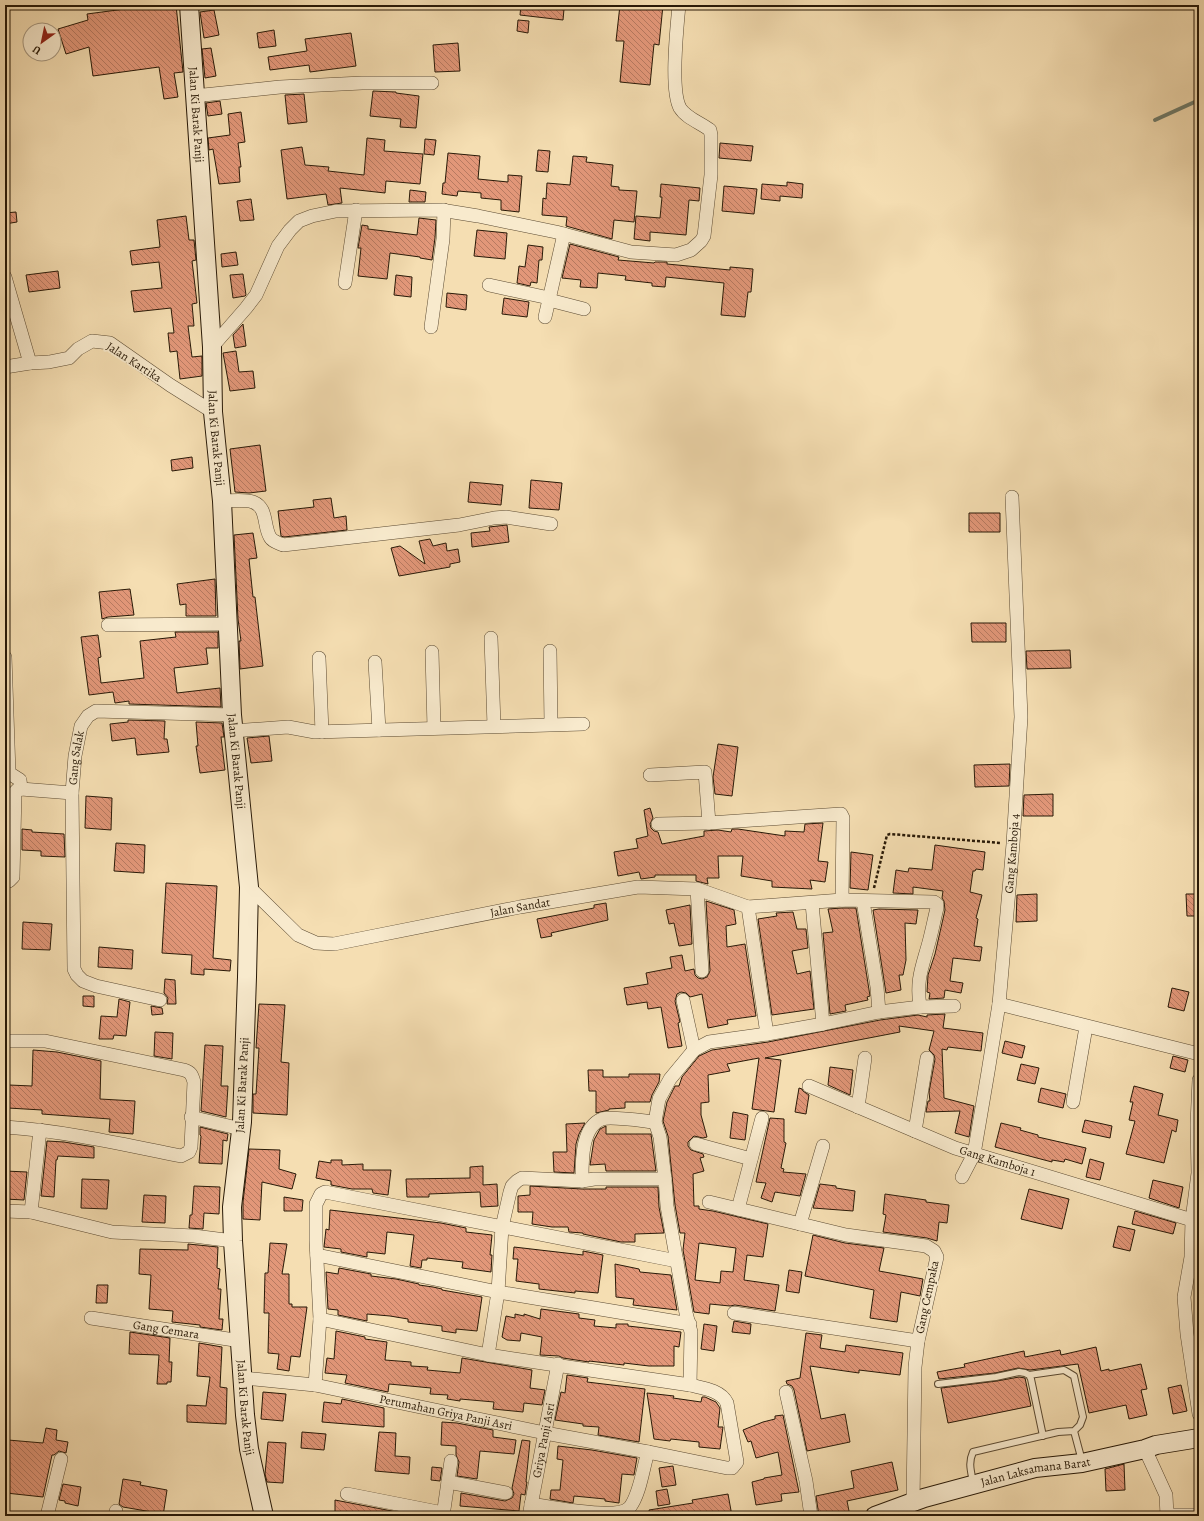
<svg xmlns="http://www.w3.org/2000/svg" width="1204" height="1521" font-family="Alegreya,serif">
  <defs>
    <pattern id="building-back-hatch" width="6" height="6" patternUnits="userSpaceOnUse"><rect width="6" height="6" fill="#e29779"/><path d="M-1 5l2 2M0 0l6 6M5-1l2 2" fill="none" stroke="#b77a61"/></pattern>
  </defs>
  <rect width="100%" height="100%" fill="#f5deb2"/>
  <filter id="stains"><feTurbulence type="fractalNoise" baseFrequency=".005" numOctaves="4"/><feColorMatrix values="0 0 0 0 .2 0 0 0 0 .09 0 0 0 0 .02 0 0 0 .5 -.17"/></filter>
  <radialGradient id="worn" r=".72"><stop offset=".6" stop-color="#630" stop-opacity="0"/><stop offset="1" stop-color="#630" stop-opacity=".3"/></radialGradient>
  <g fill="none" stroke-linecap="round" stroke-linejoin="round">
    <!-- stream -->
    <path stroke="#6e7b6b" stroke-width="4" d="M1155,120L1199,100"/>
  </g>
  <!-- building -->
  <path fill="url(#building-back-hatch)" stroke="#281907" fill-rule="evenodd" d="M155,5H176L183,72L174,73L178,97L164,99L159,67L93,76L89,47L66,54L58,29L88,20L87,14Z
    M521,5H533L564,9L563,20L520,15Z
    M620,5H663L659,45L654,44L650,85L620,82L624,41H616Z
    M214,10L219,35L204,38L200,12Z
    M518,20L529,21L528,33L517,31Z
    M274,30L276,46L259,48L257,33Z
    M351,33L356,66L310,72L309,65L270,70L268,57L307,51L305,39Z
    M458,43L460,71L435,72L433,45Z
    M211,48L216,76L205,78L202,49Z
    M373,91L396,92V93L419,96L416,128L400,127L401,119L370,116Z
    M304,94L307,122L288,124L285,95Z
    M220,101L222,114L208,116L206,103Z
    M241,112L245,142L238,143L241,167H239L240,182L219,184L213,149L209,150L208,138L230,135L228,114Z
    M367,138L385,140L384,151L423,154L420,184L386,181L385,193L340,188L342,203L328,205L326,194L287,199L281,150L302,147L305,165L329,167L328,171L364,175Z
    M425,139L436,140L434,155L424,154Z
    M720,143L753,146L751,161L719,158Z
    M538,150L550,151L548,172L536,171Z
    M448,153L480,156L478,179L508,182V175L522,176L519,212L501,210V200L481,198V193L458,191L457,196L442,194L443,183H445Z
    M573,156L587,157L586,162L613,165L611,186L619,187V190L637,191L634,222L614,220L612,239L566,226L567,217L542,215L543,198L546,199L547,183L570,185Z
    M787,182L803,184L802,198L780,196V201L761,199L762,184L787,186Z
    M661,184L700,188L699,201L689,200L686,235L650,232V241L634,239L636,216L660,218L662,197H660Z
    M724,186L757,189L754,214L722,211Z
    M410,190L426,192L425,202H409Z
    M251,199L254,220L240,221L237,201Z
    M16,212L17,222L5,224V213Z
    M186,216L189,240H194L196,260L192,261L197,303L192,304L194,326H188L192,357L202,356V376L180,379L177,351L170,352L168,333H174L171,308L134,312L131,291L162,288L159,262L132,265L130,251L160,247L157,220Z
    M419,218L436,220L435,238L432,260L420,258V257L390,253L387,279L358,276L361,248H358L362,225L368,226V229L417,235Z
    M477,230L507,233L505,259L474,256Z
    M570,244L619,257L618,260L654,263L655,262H667V264L730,270V267L753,269L751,292H748L745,317L721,315L724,283L666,277L665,287L652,286V283L625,280L626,276L598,273L597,288L580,287L581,280L562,278Z
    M528,245L543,247L542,260H539L537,283L531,282L530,286L517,283L519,266L525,267Z
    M236,252L238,265L222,267L221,254Z
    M58,271L60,288L29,292L26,275Z
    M243,274L246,295L245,296L233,298L230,275Z
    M396,275L412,277L411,297L394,295Z
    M447,293L467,295L466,310L446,307Z
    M504,298L529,302L527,317L502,314Z
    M243,324L246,346L235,348L233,335Z
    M236,351L239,372L253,371L255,388L230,391L223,353Z
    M260,445L266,491L249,493L235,492L230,449Z
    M192,457L193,468L172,471L171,460Z
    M531,480L562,483L559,510L529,508Z
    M470,482L503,485L501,505L468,502Z
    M331,498L334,518L346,516L347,530L284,537L281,536L278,511L314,507L313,500Z
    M969,513H1000V532H969Z
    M507,525L509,542L472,547L471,533L490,531L489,527Z
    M253,533L257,558L249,559L253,597H255L263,666L240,669L239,641H241L238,619L234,535Z
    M430,539L433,546L446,543L447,551L458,549L460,562L450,564V567L399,576L391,548L400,546L425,564L419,541Z
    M215,579L216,616H186V604L180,605L177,584Z
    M130,589L134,615L108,617L102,619L99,592Z
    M971,623H1006V642H972Z
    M175,632H218V648H206L208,664L174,668L177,693L220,688L221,707L129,704V701L115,703L113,692L89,695L81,637L98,635L101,657L98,658L101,683L144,678L140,641L176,637Z
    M1070,650L1071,668L1027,669L1026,651Z
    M128,720L165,721L164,739H167L169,752L137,755L135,738L112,741L110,724L128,722Z
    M196,722L222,723L224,737H221L225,770L200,773L196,746H198Z
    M269,736L272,761L251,763L247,738Z
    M718,744L738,747L732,796L715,794L713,777Z
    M1010,764L1009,786L975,787L974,765Z
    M1053,794V816H1023L1024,795Z
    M86,796L112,798L111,830L85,828Z
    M650,808L653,818L650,824L651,828L654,831L658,832L662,844L704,836V831L718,830L731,832L732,829H738L785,836V831L804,832L805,824L823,823L818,861L828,862L825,882L810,880L812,889L772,887V881L741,876L743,856H718L719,878H707L708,884L696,881V875H655V877L641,879L639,872L618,876L614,852L638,848L636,839L648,836L644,810Z
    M22,829L32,830V832L64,834L65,857L41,856V851L22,850Z
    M116,843L145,845L144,873L114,871Z
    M935,845L985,852L983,870L976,869L975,871H973L970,892L982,895L976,918L978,919L974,946L982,947L980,961L953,958L950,981L963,983L961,993L945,990L944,998L929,999L930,993L927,992L928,975L935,954L945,910L944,901L942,898L943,891L913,887V894L893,893L896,870L908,872L909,868L932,870Z
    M851,852L873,855L868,890L850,888Z
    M166,883L217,886L213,958L231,960L230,971L204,969V975L191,974L192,955L162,953Z
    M1037,894V921L1016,922L1017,895Z
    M1186,894H1199V916H1187Z
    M706,901L734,910L736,924L726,926L727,947L745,944L756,1016L727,1020L728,1024L708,1028L702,994L690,997L686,993L681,992L677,994L675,1001L680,1022L678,1023L682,1046L668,1048L661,1007L648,1009L647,1002L627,1005L624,988L648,984L646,973L672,968L670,957L682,955L685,971L694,969L695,975L698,978L702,979L707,977L710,971Z
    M606,903L608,920L551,933L552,936L541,938L537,919L584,910L594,908V905Z
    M690,905L692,944L679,946L674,923L669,924L666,910Z
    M842,908H856L870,996L867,997L868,1000L845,1005L846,1011L830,1014L823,933L833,932L828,909Z
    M879,909L918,910L916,924L905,923L906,960L903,975H899L901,990L886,993L873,910Z
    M793,912L797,929H806L808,948L792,951L797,974L810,971L814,1009L772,1015L758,919L777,916L776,913Z
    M23,922L52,924L50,950L22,949Z
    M99,947L133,950L132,969L98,967Z
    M165,979L175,980L176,1004H167L168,998L164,993Z
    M1172,988L1189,992L1184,1011L1168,1007Z
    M83,996H94V1007L83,1006Z
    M119,999L130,1002L126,1036L114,1035L113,1039H99L101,1016L117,1017Z
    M259,1004L285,1005L281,1062L289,1063L287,1115L253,1113V1094H256L259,1048H256Z
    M151,1006L162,1008L163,1014L152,1015Z
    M945,1014L943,1028L983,1033L981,1051L948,1047L947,1050L942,1049L944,1098L974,1106L969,1137L955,1133L960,1111L926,1112L928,1101H930L929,1092L935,1059L934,1055L929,1050L934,1031L899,1026L900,1032L765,1058L781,1060L774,1112L752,1109L759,1058L727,1064L730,1071L708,1075L709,1102L701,1103V1115L707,1137L703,1138L694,1136L688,1142V1146L691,1150L703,1154L704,1157L700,1158L704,1171L693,1174L694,1206H699V1209L713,1211L768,1224L763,1257L747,1255L744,1280L779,1285L775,1311L735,1305L730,1306L710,1304L709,1314L694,1312L683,1250L685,1233H680L675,1205L668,1136L663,1121L667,1102L675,1086H679L682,1077L699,1056L712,1050L768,1042L880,1020L918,1015L927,1017V1015ZM699,1243L736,1248L733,1272L721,1271L720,1283L695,1280Z
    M155,1032L173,1033L172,1059L154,1056Z
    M1005,1041L1025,1046L1022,1058L1002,1053Z
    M205,1045L223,1046L221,1086H228L226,1117L201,1111Z
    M33,1050L57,1052L101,1061L100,1099L135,1101L133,1134L109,1132L110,1119L42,1114V1110L8,1108L9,1085L32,1086Z
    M1173,1056L1188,1060L1185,1072L1170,1068Z
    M1021,1064L1039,1068L1035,1084L1017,1080Z
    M830,1067L853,1070L850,1095L828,1085Z
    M588,1070H603V1077H629V1074H660L659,1082L652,1095L650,1102H625V1108L609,1109V1110L596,1113V1091H589Z
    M1134,1086L1163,1094L1158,1115L1178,1120L1176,1132L1172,1130L1164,1163L1126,1154L1135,1121L1129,1120L1133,1102H1130Z
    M799,1088L802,1089L803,1091L809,1095L806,1114L795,1112Z
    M1041,1088L1066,1094L1063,1108L1038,1102Z
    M733,1112L748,1115L745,1140L730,1138Z
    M770,1118L784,1119V1142L786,1143L781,1168L784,1169L783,1172L806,1174L800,1196L775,1192L772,1202L761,1198L766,1183L756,1182Z
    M1085,1120L1112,1126L1110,1138L1082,1132Z
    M585,1123L579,1134L576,1144L574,1173L554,1172L553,1152H567L566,1124Z
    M1001,1123L1021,1128L1020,1130L1038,1135V1137L1086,1148L1082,1164L1065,1159L1064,1162L1052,1160V1162L995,1147Z
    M606,1126V1134H651L656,1171H606L605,1164L590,1165L594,1140L600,1129Z
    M200,1127L228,1134L227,1141L223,1140L222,1164L199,1163L201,1136L200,1135Z
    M47,1141L64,1142L94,1147V1158L58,1156L57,1160H56L54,1197L41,1196Z
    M249,1149L280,1150L279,1169L296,1174L292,1189L262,1182L260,1220L243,1219V1202Z
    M1090,1159L1104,1163L1100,1180L1086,1177Z
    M331,1160H342V1165L363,1164V1170H391L388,1195L373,1193L372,1189H352L331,1185V1181L316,1178L319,1161L331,1163Z
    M483,1166V1185L497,1184L498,1206L481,1207L480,1192L429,1194V1197H407L406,1179L470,1178V1167Z
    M5,1171L27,1172L24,1200L5,1199Z
    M82,1179L109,1180L107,1209L81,1208Z
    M1153,1180L1183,1187L1179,1208L1149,1198Z
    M820,1184L836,1186V1188L855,1191L853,1211L813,1208Z
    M194,1186L220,1187L219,1214L204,1213L203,1229L189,1228L190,1215H192Z
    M530,1186L582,1189H606V1187H658L659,1207L664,1233L635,1234V1242H621L583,1234V1233L569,1232L568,1227H552L532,1224L533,1212H518V1196L530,1195Z
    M1029,1189L1069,1199L1062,1229L1021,1219Z
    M885,1194L926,1200V1202L949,1205L947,1223L939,1222L937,1241L927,1238L883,1232L886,1215L883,1214Z
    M144,1195L166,1196L165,1223L142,1222Z
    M284,1197L303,1200L302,1211H284Z
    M330,1210L441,1223L466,1228V1232L492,1235L490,1255H492L491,1272L462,1268L463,1262L427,1258V1260H422L421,1268L410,1266L414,1235L387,1232L385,1254L367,1252V1257L341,1252V1249L324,1247L326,1229L329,1230Z
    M1135,1211L1176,1223L1173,1234L1132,1224Z
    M1118,1226L1135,1230L1130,1251L1113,1247Z
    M813,1235L845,1243L884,1248L879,1271L923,1279L920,1296L901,1292L897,1322L870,1318L874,1290L805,1276Z
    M270,1243L287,1244L282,1274H289V1304H292V1307H307L300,1357L291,1356L289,1371L277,1369L279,1354L268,1353L269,1313H264L265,1273H268Z
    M188,1244L218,1247L217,1268L220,1269L218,1289H221L219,1319H223L222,1330L200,1327V1325L172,1322L173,1311L149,1309L151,1275L139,1274L140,1249L188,1250Z
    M514,1247L583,1255V1251L603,1255L598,1293L575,1291V1293L539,1289V1284L516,1281L518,1259H513Z
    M615,1264L639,1269L640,1272L671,1275L677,1310L633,1305L634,1299L616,1297Z
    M339,1268L371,1274V1276L396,1279L419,1284V1285L433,1287L442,1289V1290L482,1297L477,1331L456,1329V1333L442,1331V1326L408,1322V1319L390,1316L367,1314V1321L338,1315V1310L328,1309L326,1272L338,1274Z
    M789,1270L802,1272L799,1293L786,1291Z
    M97,1285H108L107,1303H96Z
    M541,1309L579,1314V1318L595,1320L594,1326L616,1328V1324H628V1326L681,1332L679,1347L674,1346V1366H649L624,1363V1365L589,1361V1362L563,1358L559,1356L540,1355L542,1337L521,1333L520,1341L507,1340L502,1337L506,1316L515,1318V1314L524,1316V1314L540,1319Z
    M734,1321L751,1324L750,1334L732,1332Z
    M704,1324L717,1326L714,1351L701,1349Z
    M336,1331L365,1337V1339L387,1342L385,1360L411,1362V1366L428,1367L427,1370L460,1373L462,1358L532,1370L530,1388L545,1390L542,1405L524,1403L523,1412L493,1409L494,1402L460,1399V1401L447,1399L448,1395L430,1394L431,1388L389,1384L388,1392L345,1383L347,1375L325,1373L327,1358L334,1359Z
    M130,1332L170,1338L169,1362H172L171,1382H167V1384H157L159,1355L129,1354Z
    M806,1333L822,1335L820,1348L845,1352L846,1345L903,1353L900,1375L859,1370V1373L810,1366L821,1419L845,1414L850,1442L807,1451L794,1390L792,1386L787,1384L786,1381L800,1378Z
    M199,1343L222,1347L220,1387L227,1388L226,1424L187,1422V1405L206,1406L210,1377L197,1376Z
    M1096,1347L1101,1371L1109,1369V1371L1141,1364L1147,1389L1141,1390L1147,1415L1129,1419L1126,1405L1089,1413L1078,1364L1030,1370L1018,1368L995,1373L939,1379L937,1372L965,1367L964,1364L1024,1351L1025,1357L1060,1350L1061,1355Z
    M567,1375L588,1378L587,1382L645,1389L639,1442L598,1435L599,1427L583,1426V1424L555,1420L561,1392L565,1393Z
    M1019,1377L1025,1378L1031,1406L948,1423L941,1388L997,1381Z
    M1181,1385L1187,1411L1173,1414L1168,1388Z
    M263,1392L286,1394L283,1421L261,1419Z
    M647,1393L674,1396L673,1398L701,1402L702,1397H705L716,1402L720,1408L718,1427H723L720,1449L699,1447V1442L671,1439L670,1441L654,1439Z
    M342,1399L384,1408V1427L322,1422L324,1402L341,1404Z
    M783,1415L799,1492L781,1494L782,1501L756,1505L752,1482L764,1479V1478L782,1475L778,1452L756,1458L751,1441L748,1442L743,1430L763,1422L775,1419V1416Z
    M442,1422L457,1423L493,1430V1437L516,1440L514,1454L480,1451L477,1479L457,1476L459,1462L456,1455V1446L441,1445Z
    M46,1428L57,1430L56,1440L68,1442L66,1453L59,1451L54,1455H52L43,1497L6,1493L8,1440L43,1443Z
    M302,1432L326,1434L324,1450L301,1448Z
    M379,1432L396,1433L395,1456L410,1457L409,1474L375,1471Z
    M522,1440L530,1441L526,1482H527L525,1495L521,1494L519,1511L460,1506L461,1493L505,1501L512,1498L514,1494L512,1488Z
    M268,1442L286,1443L283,1483L267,1482L265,1474Z
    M558,1446L592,1450L637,1458L634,1475L622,1474L619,1503L605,1501V1499L574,1496L573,1503L550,1499L551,1490H560L563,1460L557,1459Z
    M892,1462L898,1490L847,1501L850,1516H819L816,1496L854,1488L851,1471Z
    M1124,1464L1125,1490L1106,1491L1105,1469Z
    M673,1466L676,1485L662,1487L659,1468Z
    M432,1467L442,1468L440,1481L431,1480Z
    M123,1479L141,1482L140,1485L167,1490L163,1516H152V1512L123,1507L119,1504Z
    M63,1484L81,1487L78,1506L65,1503V1501L59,1500Z
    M667,1489L670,1504L658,1506L656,1491Z
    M728,1494L732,1516H650L649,1510L693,1503L692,1500Z
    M335,1500L397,1512L396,1516H335Z"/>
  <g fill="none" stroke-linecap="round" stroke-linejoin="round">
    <!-- lane casing -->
    <g stroke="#5b4a32" stroke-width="8">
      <path id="lane" d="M1029,1375L1064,1370L1074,1376L1083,1417L1080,1425L1074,1431
        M938,1384L996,1377L1019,1372L1025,1373L1029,1375L1031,1379L1043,1436
        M973,1482C971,1471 968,1463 973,1452L1058,1432L1074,1431L1082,1461"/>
    </g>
    <!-- street casing -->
    <g stroke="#5b4a32" stroke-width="14">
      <g id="street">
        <path d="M194,96L280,87L362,83H432"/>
        <path d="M5,277L30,363"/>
        <path d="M345,283L356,210"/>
        <path d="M489,285L549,298"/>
        <path d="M549,300L584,309"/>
        <path d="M545,317L564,234"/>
        <path d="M431,327L443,239L444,210"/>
        <path d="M212,347L246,308L256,295L278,246L290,230L299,221L312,216L336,211L441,210L478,216L556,232L631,252L676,255L691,250L701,241L704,236L711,175V135L710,130C701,123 686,118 680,108C670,90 677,27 679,5"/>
        <path d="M5,367L30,363L49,362L69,358L78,349L92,341L110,343L170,385L213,412"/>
        <path d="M222,501C229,501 246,499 253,502C268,508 263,525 270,537C272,541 278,543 283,545L459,525L494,518L506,517L551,524"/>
        <path d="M108,625L227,624"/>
        <path d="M491,638L494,726"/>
        <path d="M550,651L551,724"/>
        <path d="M432,652L434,728"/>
        <path d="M5,657L9,773L20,780L21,789"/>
        <path d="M319,658L322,732"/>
        <path d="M375,662L379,730"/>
        <path d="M233,731L288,727L315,732L583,724"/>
        <path d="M650,775L705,772L709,823"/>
        <path d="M658,824L709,823L841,814L843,818L842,900"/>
        <path d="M5,881H9L13,877L15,792L18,789H21L72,793"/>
        <path id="s1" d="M249,887L298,935L316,943L334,944L520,907L638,887L697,889L748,907L842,900L934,902L937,904V908C934,920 932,931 929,942C922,968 916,979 920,1007"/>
        <path d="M697,889L702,971"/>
        <path d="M863,901L877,987L879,1012"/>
        <path d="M812,903L823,1024"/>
        <path d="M748,907L767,1034"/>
        <path id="s2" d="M160,1000L96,986L83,981L77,975L74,969L72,793L75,756L81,726L88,716L96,711L232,715"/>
        <path d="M683,1000L694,1050"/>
        <path d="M999,1004L1199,1054"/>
        <path d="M5,1041H45L184,1070C191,1072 192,1075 194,1082L191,1147L189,1152L181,1156C122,1144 65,1131 5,1127"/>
        <path d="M1199,1080L1197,1124L1198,1173L1192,1220L1191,1257L1184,1297L1187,1334L1199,1414"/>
        <path id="s3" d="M809,1086L955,1148L1192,1220"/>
        <path d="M1073,1102L1086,1027"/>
        <path d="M858,1107L865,1058"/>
        <path d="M191,1117L241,1129"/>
        <path d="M915,1131L927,1058"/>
        <path d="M696,1144L751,1159"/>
        <path id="s4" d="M962,1177L974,1154L988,1072L999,1004L1013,844L1021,717L1012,497"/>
        <path d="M582,1181C582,1162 581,1127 602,1119C611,1116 644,1121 655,1122"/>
        <path d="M709,1202L846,1235L926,1246L934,1251L937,1257L918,1341L915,1367L913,1502"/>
        <path d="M738,1209L762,1118"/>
        <path d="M5,1211L31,1212L112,1232L194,1236L233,1241"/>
        <path d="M31,1212L40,1130"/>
        <path d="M800,1224L823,1146"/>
        <path d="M317,1255L498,1292L690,1324"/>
        <path d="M734,1313L918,1341"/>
        <path id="s5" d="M91,1318L241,1341"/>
        <path d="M488,1355L498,1292L502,1227L510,1192L512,1186L517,1181L522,1178L582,1181L594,1179H665"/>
        <path id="s6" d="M243,1378L315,1385L545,1433L648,1452L727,1468H732L737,1462L727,1403C721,1390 702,1388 690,1385L488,1355L320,1319"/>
        <path d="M315,1385L320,1319L316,1241V1204L321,1194L325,1192L677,1261"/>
        <path d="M690,1385L691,1332L686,1313L667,1206L665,1179L660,1137L655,1122L659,1099L670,1079L694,1050L709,1042L767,1034L823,1024L879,1012L920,1007L954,1006"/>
        <path d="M786,1392L806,1481L811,1516"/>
        <path d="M1145,1449L1166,1495L1167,1516"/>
        <path d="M448,1482L506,1493"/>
        <path d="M347,1494L443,1513"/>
        <path d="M531,1504C550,1507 618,1521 630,1507C640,1494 643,1468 648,1452"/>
        <path d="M1167,1515H1199"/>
        <path d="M47,1516L61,1459"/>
        <path d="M115,1516L116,1511"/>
        <path d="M443,1516L451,1461"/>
        <path id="s7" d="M529,1516L558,1364"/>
      </g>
    </g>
    <!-- secondary casing -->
    <g stroke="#281907" stroke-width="20">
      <g id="secondary">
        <path id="s8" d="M189,5L212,347L213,412L222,501L232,715L249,887L247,977L242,1122L232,1207L233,1241L245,1415L249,1449L264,1516"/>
        <path id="s9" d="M875,1516L924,1498L1035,1468L1082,1463L1145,1449L1156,1445L1199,1438"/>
      </g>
    </g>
    <!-- path -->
    <path stroke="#281907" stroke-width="2.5" stroke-dasharray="3 2" stroke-linecap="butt" d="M874,888L887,835L890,834L1001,843"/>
    <!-- lane -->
    <use href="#lane" stroke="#f8eacd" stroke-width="6"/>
    <!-- street -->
    <use href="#street" stroke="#f8eacd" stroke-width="13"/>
    <!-- secondary -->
    <use href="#secondary" stroke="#f8eacd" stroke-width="18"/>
  </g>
  <g text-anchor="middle" stroke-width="3.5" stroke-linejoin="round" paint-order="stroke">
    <!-- street labels -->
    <g font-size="12" fill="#281907" stroke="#f8eacd">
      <text dy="4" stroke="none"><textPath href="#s8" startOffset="110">Jalan Ki Barak Panji</textPath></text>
      <text transform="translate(134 362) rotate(33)" y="4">Jalan Kartika</text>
      <text dy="4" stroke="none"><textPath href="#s8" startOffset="434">Jalan Ki Barak Panji</textPath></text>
      <text dy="4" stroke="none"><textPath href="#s2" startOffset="306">Gang Salak</textPath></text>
      <text dy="4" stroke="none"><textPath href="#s8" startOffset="758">Jalan Ki Barak Panji</textPath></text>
      <text dy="4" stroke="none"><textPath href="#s4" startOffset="329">Gang Kamboja 4</textPath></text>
      <text dy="4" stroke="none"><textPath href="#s1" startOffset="296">Jalan Sandat</textPath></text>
      <text transform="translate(242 1085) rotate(-87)" y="4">Jalan Ki Barak Panji</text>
      <text dy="4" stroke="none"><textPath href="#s3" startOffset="203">Gang Kamboja 1</textPath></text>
      <text transform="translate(927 1297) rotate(-78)" y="4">Gang Cempaka</text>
      <text dy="4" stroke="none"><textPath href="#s5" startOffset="76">Gang Cemara</textPath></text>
      <text dy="4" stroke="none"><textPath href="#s8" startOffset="1406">Jalan Ki Barak Panji</textPath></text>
      <text dy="4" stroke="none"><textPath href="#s6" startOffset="206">Perumahan Griya Panji Asri</textPath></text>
      <text dy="4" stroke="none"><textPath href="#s7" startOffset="77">Griya Panji Asri</textPath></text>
      <text dy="4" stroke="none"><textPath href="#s9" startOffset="167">Jalan Laksamana Barat</textPath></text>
    </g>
  </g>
  <!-- margin -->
  <rect width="1204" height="1521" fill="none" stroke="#f5deb2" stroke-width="20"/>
  <rect x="6" y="6" width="1192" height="1509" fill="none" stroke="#281907" stroke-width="2"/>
  <rect x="10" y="10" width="1184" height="1501" fill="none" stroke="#281907"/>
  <!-- north arrow -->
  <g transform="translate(42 42) rotate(213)"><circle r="19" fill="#f8eacd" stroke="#a5967e"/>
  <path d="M0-3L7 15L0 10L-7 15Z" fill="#8f2418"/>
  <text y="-6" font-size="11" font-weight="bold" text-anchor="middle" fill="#281907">U</text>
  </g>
  <rect width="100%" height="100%" filter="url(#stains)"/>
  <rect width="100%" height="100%" fill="url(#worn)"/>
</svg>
